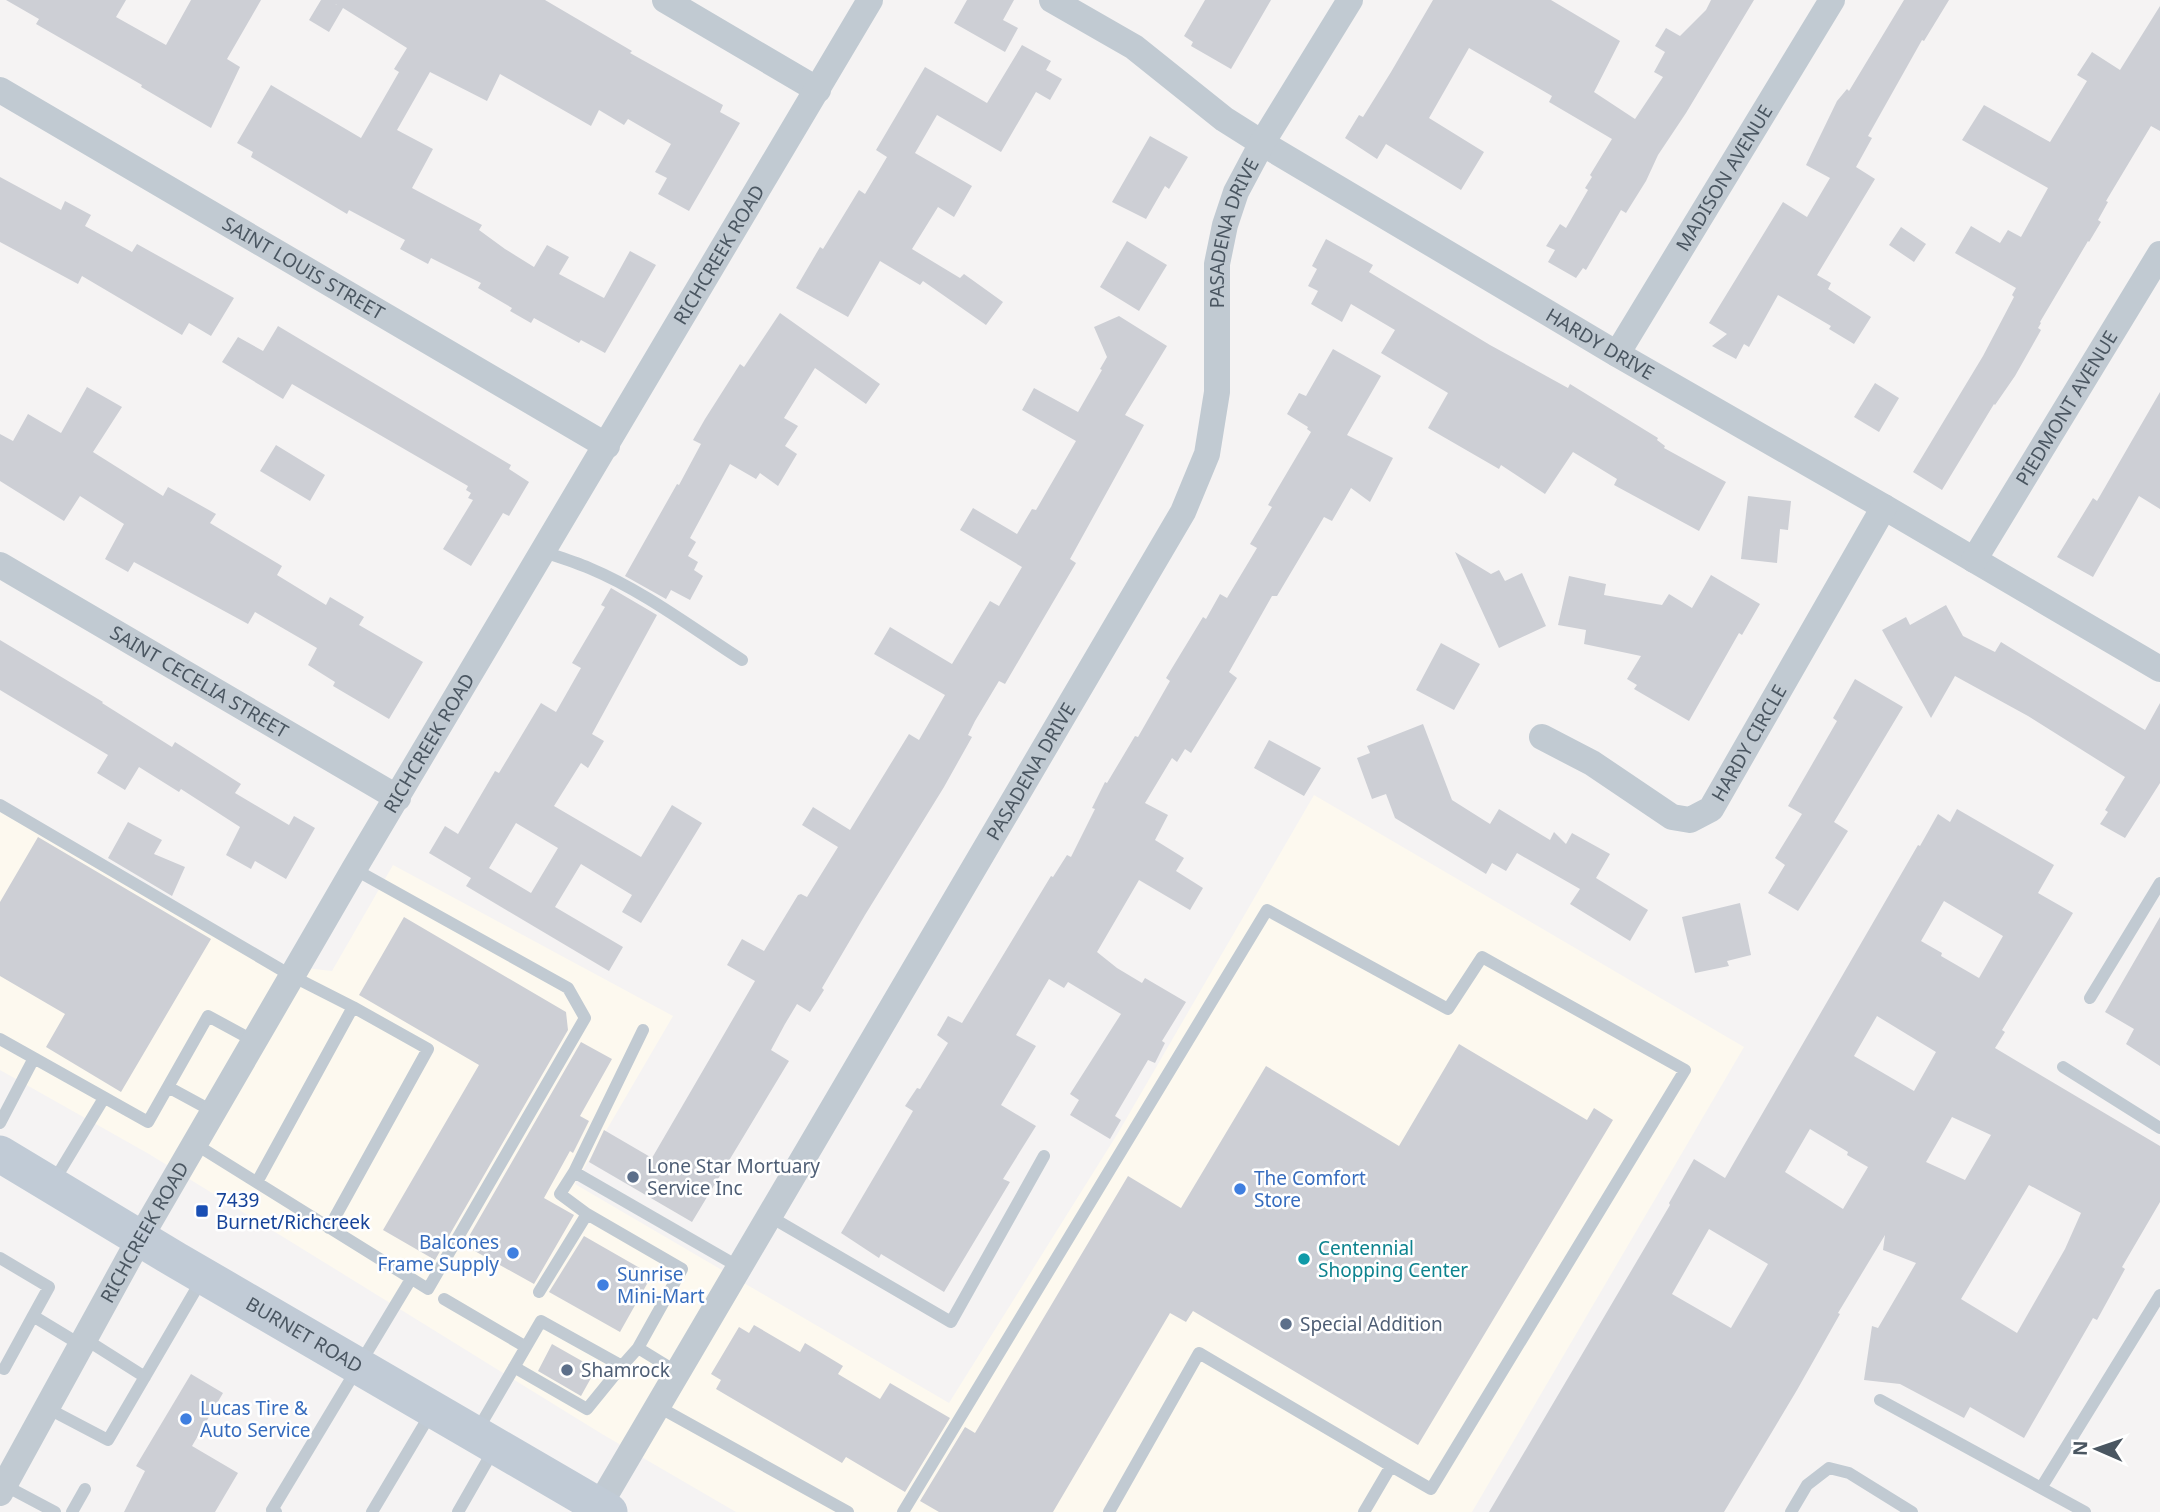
<svg xmlns="http://www.w3.org/2000/svg" width="2160" height="1512" font-family="'Noto Sans',sans-serif">
  <rect width="100%" height="100%" fill="#f5f3f3"/>
  <!-- commercial -->
  <path fill="#fdf9ef" d="M1314,795L1744,1047L1472,1512H736L602,1434L149,1154L0,1070V810L261,963L332,971L393,865L673,1016L575,1184L949,1403L1118,1133Z"/>
  <!-- building -->
  <path fill="#cdcfd5" fill-rule="evenodd" d="M6,0H126L116,17L166,45L191,0H261L227,59L240,67L211,128L141,87L142,85L36,24L39,19Z
    M321,0H329L337,5L329,0H545L632,51L630,53L723,105L720,112L740,123L689,211L658,194L667,178L655,172L671,144L628,119L624,125L599,110L591,126L500,74L487,101L430,72L397,130L433,149L412,188L482,225L479,230L505,249L534,267L547,245L569,257L559,274L604,298L630,251L656,265L605,353L581,340L579,343L534,318L531,323L510,311L512,308L478,288L481,283L431,258L428,264L400,249L405,240L349,210L347,214L251,157L253,152L237,143L271,85L361,138L399,72L394,69L407,48L343,8L329,32L309,20Z
    M967,0H1014L1003,20L1018,28L1005,52L954,23Z
    M1205,0H1271L1231,69L1191,46L1193,42L1184,36Z
    M1433,0H1551L1620,41L1594,92L1635,119L1663,77L1654,72L1665,52L1655,46L1666,28L1680,36L1706,10L1711,0H1754L1686,113L1658,155L1646,181L1626,213L1621,210L1586,270L1583,268L1576,278L1548,262L1555,250L1546,246L1560,224L1566,228L1588,190L1585,188L1592,177L1590,175L1612,139L1549,102L1552,96L1469,48L1429,118L1484,152L1461,190L1386,144L1377,159L1345,138L1359,115L1363,117L1391,72Z
    M1904,0H1949L1924,41L1922,40L1868,136L1872,138L1856,167L1875,179L1817,275L1831,283L1828,289L1871,317L1854,344L1829,329L1831,326L1778,295L1749,347L1744,344L1736,359L1712,346L1727,334L1709,323L1783,202L1807,217L1830,178L1806,165L1837,101L1847,89L1849,91Z
    M2160,6V131L2151,126L2106,201L2108,202L2098,220L2101,222L2089,242L2088,241L2040,322L2041,323L2038,328L2041,330L2015,376L1995,405L1994,404L1942,490L1913,472L1983,356L2014,297L2012,295L2016,288L1955,253L1971,226L2000,243L2008,230L2021,237L2048,188L1962,140L1984,105L2050,142L2087,81L2077,75L2092,52L2120,70Z
    M1022,45L1051,61L1046,70L1062,79L1050,100L1036,92L1001,152L937,115L915,153L972,186L954,217L938,207L912,249L960,278L964,274L1003,302L986,325L923,281L920,285L880,261L848,317L796,288L820,247L823,249L859,190L865,194L887,157L876,150L925,67L987,103Z
    M1150,136L1188,157L1169,189L1165,186L1146,219L1112,202Z
    M0,177L61,210L65,201L91,215L85,226L132,252L137,244L234,298L211,336L189,323L182,335L82,276L78,284L0,242Z
    M1901,227L1926,244L1914,262L1889,245Z
    M1326,239L1373,265L1369,272L1490,345L1568,388L1570,384L1658,438L1657,440L1665,446L1664,448L1726,482L1699,531L1614,485L1617,479L1573,452L1545,494L1501,465L1499,469L1428,428L1448,393L1381,353L1395,330L1351,304L1342,322L1311,304L1318,291L1308,286L1317,269L1312,266Z
    M1127,241L1167,265L1139,311L1100,287Z
    M780,313L880,384L866,404L815,368L784,418L798,426L785,446L797,454L778,486L760,473L756,479L730,464L690,538L696,542L688,556L698,562L694,570L703,576L690,600L671,590L666,599L625,576L677,484L679,485L701,444L693,440L705,419L740,364L744,367Z
    M1119,316L1167,346L1125,415L1144,425L1070,559L1076,563L1005,684L999,681L975,721L968,735L972,737L944,787L865,915L822,988L824,990L810,1012L797,1004L785,1024L771,1050L789,1061L692,1222L589,1162L604,1130L652,1158L755,981L727,965L742,939L764,951L798,895L801,894L807,897L838,847L802,825L813,807L850,830L909,734L919,740L945,695L874,654L890,627L952,664L990,601L999,606L1022,567L960,530L973,508L1017,534L1032,509L1036,510L1076,441L1022,410L1034,388L1078,412L1102,370L1100,369L1107,357L1094,327Z
    M278,326L511,465L509,469L529,482L509,516L503,513L471,566L443,549L473,500L468,498L471,493L466,490L468,486L292,384L283,399L222,362L238,337L263,351Z
    M1333,349L1381,376L1347,435L1393,458L1370,502L1351,488L1332,521L1324,517L1277,596H1272L1229,672L1237,678L1191,753L1185,749L1177,762L1172,758L1145,803L1168,815L1155,840L1184,858L1176,871L1203,888L1190,910L1139,880L1097,952L1117,968L1142,983L1145,978L1186,1002L1162,1041L1165,1043L1155,1063L1148,1060L1115,1116L1121,1120L1110,1139L1070,1115L1079,1100L1070,1094L1121,1014L1068,982L1064,988L1049,979L1016,1035L1036,1046L1001,1105L1036,1126L1003,1179L1010,1182L944,1292L881,1254L879,1258L841,1233L913,1111L905,1106L917,1088L920,1089L948,1043L937,1035L948,1016L962,1023L1051,876L1053,877L1067,855L1071,857L1095,809L1092,808L1105,782L1107,783L1135,736L1138,737L1170,681L1166,678L1203,617L1206,619L1220,594L1227,598L1257,548L1250,544L1272,507L1268,505L1311,432L1307,429L1308,427L1287,414L1299,393L1306,396Z
    M1875,383L1899,398L1879,432L1854,417Z
    M87,387L122,407L93,452L163,496L168,487L216,514L210,523L282,566L277,575L326,605L330,597L364,617L359,625L423,662L389,719L333,686L335,682L308,665L317,648L255,612L248,624L134,562L128,572L105,559L124,524L80,496L64,521L0,481V434L13,441L28,414L61,433Z
    M2160,392V509L2139,496L2093,577L2057,557L2093,498L2097,501Z
    M276,445L325,475L310,501L260,471Z
    M1748,496L1791,501L1788,530L1780,529L1777,563L1741,559Z
    M1455,552L1491,574L1499,570L1505,581L1522,573L1546,626L1499,648Z
    M1711,575L1760,604L1742,635L1739,633L1689,721L1634,689L1637,685L1627,679L1641,656L1584,644L1586,630L1558,625L1569,576L1606,584L1604,595L1662,605L1669,594L1692,608Z
    M611,588L657,615L592,734L604,741L588,768L581,763L554,806L641,857L672,805L702,823L641,923L622,912L632,895L581,864L555,907L623,947L609,971L466,886L471,878L429,853L445,826L458,834L495,771L499,773L541,703L556,712L581,668L572,663L605,607L601,605ZM516,823L558,848L531,893L489,868Z
    M1946,605L1963,636L1995,652L2001,642L2145,730L2160,703V783L2125,838L2100,824L2108,812L2105,810L2125,777L2028,716L1955,676L1931,718L1882,630L1906,617L1910,625Z
    M0,640L103,702L102,703L172,747L175,742L241,784L235,793L289,825L294,816L315,828L286,879L255,861L251,869L226,855L240,827L181,789L179,792L139,767L125,790L97,773L108,755L0,690Z
    M1441,643L1480,664L1454,710L1416,690Z
    M1855,679L1903,707L1834,822L1848,831L1798,911L1768,893L1785,865L1775,858L1802,814L1788,806L1837,721L1833,718Z
    M1423,724L1452,800L1490,824L1499,809L1550,840L1554,832L1566,844L1572,833L1610,854L1596,878L1648,910L1630,941L1570,904L1580,889L1517,853L1506,871L1492,863L1486,874L1395,818L1386,794L1372,799L1357,758L1370,753L1367,746Z
    M1269,740L1321,768L1304,796L1254,768Z
    M1957,809L2054,865L2038,893L2073,913L2002,1030L2005,1032L1995,1048L2160,1146V1202L2122,1267L2125,1269L2097,1320L2093,1318L2024,1438L1970,1407L1964,1418L1900,1384L1864,1380L1872,1326L1878,1328L1916,1263L1883,1250L1885,1235L1838,1313L1840,1314L1797,1390L1724,1512H1489L1670,1205L1669,1203L1694,1159L1725,1178L1918,845L1920,846L1938,814L1950,822ZM1944,901L2003,936L1979,978L1941,956L1942,953L1921,941ZM1877,1016L1936,1052L1914,1091L1854,1056ZM1952,1117L1991,1135L1965,1180L1926,1162ZM1810,1129L1848,1152L1847,1155L1868,1167L1843,1209L1785,1172ZM2029,1185L2081,1213L2065,1249L2017,1333L1961,1299ZM1709,1229L1768,1264L1731,1328L1672,1294Z
    M128,822L162,840L154,854L185,867L172,896L108,858Z
    M38,837L211,939L121,1092L46,1047L65,1014L0,976V902Z
    M1740,903L1751,955L1727,961L1729,966L1695,973L1682,917Z
    M404,917L566,1012L568,1030L435,1260L383,1230L479,1065L359,995Z
    M2160,917V1066L2126,1044L2134,1029L2105,1012Z
    M581,1042L612,1059L580,1116L589,1121L573,1153L570,1151L544,1198L574,1215L534,1284L464,1245Z
    M1459,1044L1587,1120L1594,1108L1613,1120L1418,1445L1193,1311L1186,1322L1170,1313L1053,1512H939L920,1501L965,1427L975,1433L1128,1176L1181,1208L1266,1066L1399,1146Z
    M584,1236L652,1275L620,1332L549,1292Z
    M754,1325L800,1352L805,1343L843,1366L838,1374L880,1399L890,1383L950,1418L905,1492L846,1457L842,1463L716,1389L721,1380L711,1374L739,1327L749,1333Z
    M552,1344L596,1369L581,1396L538,1371Z
    M191,1374L223,1393L192,1446L238,1473L215,1512H124L145,1471L136,1466Z"/>
  <g fill="none" stroke-linecap="round" stroke-linejoin="round">
    <!-- service -->
    <path stroke="#c1cad2" stroke-width="12" d="M544,552C559,557 575,562 589,568C644,591 692,628 742,660
      M0,805L292,976L353,1007
      M2090,998L2160,883
      M0,1039L148,1122L208,1016L254,1041
      M2063,1067L2160,1128
      M168,1087L214,1112
      M0,1123L34,1058
      M195,1144L428,1289L585,1018L568,988L354,869
      M574,1172L643,1030
      M54,1181L104,1098
      M257,1182L353,1007L428,1049L329,1228
      M587,1214L682,1269L638,1348L677,1372
      M769,1216L951,1322L1044,1156
      M0,1258L49,1287L33,1316
      M539,1292L587,1214L560,1194L574,1172L739,1267
      M444,1299L526,1347
      M85,1339L145,1377
      M514,1367L587,1409L622,1366
      M4,1369L33,1316L81,1345
      M1880,1400L2085,1512
      M657,1406L848,1512
      M47,1408L108,1440L202,1279
      M477,1431L541,1321L622,1366L638,1348
      M4,1485L55,1512
      M2041,1488L2160,1295
      M72,1512L85,1489
      M276,1512L272,1510L411,1279
      M372,1512L431,1413
      M458,1512L494,1449
      M903,1512L1267,910L1448,1009L1482,957L1685,1070L1431,1489L1391,1466
      M1109,1512L1199,1353L1391,1466L1364,1512
      M1791,1512L1807,1485L1829,1468L1849,1473L1912,1512"/>
    <!-- minor -->
    <g stroke="#c1cad2" stroke-width="26">
      <path d="M665,0L818,90"/>
      <path id="s1" d="M1052,0L1134,47L1224,119L1262,143L1617,354L1884,507L2160,669"/>
      <path id="s2" d="M0,90L607,446"/>
      <path id="s3" d="M1617,354L1832,0"/>
      <path id="s4" d="M1974,560L2160,254"/>
      <path id="s5" d="M0,565L398,798"/>
      <path id="s6" d="M1542,737L1592,763L1672,817L1690,820L1711,809L1884,507"/>
      <path id="s7" d="M0,1493L140,1238L354,869L870,0"/>
      <path id="s8" d="M599,1506L1183,512L1207,454L1217,392V264L1225,225L1236,192L1262,143L1350,0"/>
    </g>
    <!-- secondary -->
    <path stroke="#c1cbd6" stroke-width="37" id="s9" d="M0,1154L176,1260L609,1512"/>
  </g>
  <!-- markers -->
  <g fill="#5c6f8a" stroke="#fff" stroke-width="2.5">
    <circle cx="633" cy="1177" r="7"/>
    <circle cx="1286" cy="1324" r="7"/>
    <circle cx="567" cy="1370" r="7"/>
  </g>
  <g fill="#3f7fe0" stroke="#fff" stroke-width="2.5">
    <circle cx="1240" cy="1189" r="7"/>
    <circle cx="513" cy="1253" r="7"/>
    <circle cx="603" cy="1285" r="7"/>
    <circle cx="186" cy="1419" r="7"/>
  </g>
  <rect fill="#1a4fb4" stroke="#fff" stroke-width="2.5" x="195" y="1204" width="14" height="14" rx="3.5"/>
  <circle fill="#0f9aa8" stroke="#fff" stroke-width="2.5" cx="1304" cy="1259" r="7"/>
  <g text-anchor="middle" stroke-width="5" stroke-linejoin="round" paint-order="stroke">
    <!-- street labels -->
    <g font-size="19" fill="#4a5661" stroke="#fff">
      <text dy="7" stroke="none"><textPath href="#s3" startOffset="206">MADISON AVENUE</textPath></text>
      <text dy="7" stroke="none"><textPath href="#s8" startOffset="1440">PASADENA DRIVE</textPath></text>
      <text dy="7" stroke="none"><textPath href="#s7" startOffset="1432">RICHCREEK ROAD</textPath></text>
      <text dy="7" stroke="none"><textPath href="#s2" startOffset="352">SAINT LOUIS STREET</textPath></text>
      <text dy="7" stroke="none"><textPath href="#s1" startOffset="648">HARDY DRIVE</textPath></text>
      <text dy="7" stroke="none"><textPath href="#s4" startOffset="178">PIEDMONT AVENUE</textPath></text>
      <text dy="7" stroke="none"><textPath href="#s5" startOffset="231">SAINT CECELIA STREET</textPath></text>
      <text dy="7" stroke="none"><textPath href="#s6" startOffset="271">HARDY CIRCLE</textPath></text>
      <text dy="7" stroke="none"><textPath href="#s7" startOffset="864">RICHCREEK ROAD</textPath></text>
      <text dy="7" stroke="none"><textPath href="#s8" startOffset="852">PASADENA DRIVE</textPath></text>
      <text dy="7" stroke="none"><textPath href="#s7" startOffset="298">RICHCREEK ROAD</textPath></text>
      <text dy="7" stroke="none"><textPath href="#s9" startOffset="354">BURNET ROAD</textPath></text>
    </g>
    <!-- service labels -->
    <g font-size="19" fill="#4e5e75" stroke="#fff" text-anchor="start">
      <text x="647" y="1173">Lone Star Mortuary<tspan x="647" dy="22">Service Inc</tspan></text>
      <text x="1300" y="1331">Special Addition</text>
      <text x="581" y="1377">Shamrock</text>
    </g>
    <!-- shop labels -->
    <g font-size="19" fill="#366cbe" stroke="#fff" text-anchor="start">
      <text x="1254" y="1185">The Comfort<tspan x="1254" dy="22">Store</tspan></text>
      <text x="499" y="1249" text-anchor="end">Balcones<tspan x="499" dy="22">Frame Supply</tspan></text>
      <text x="617" y="1281">Sunrise<tspan x="617" dy="22">Mini-Mart</tspan></text>
      <text x="200" y="1415">Lucas Tire &amp;<tspan x="200" dy="22">Auto Service</tspan></text>
    </g>
    <!-- transit labels -->
    <g font-size="19" fill="#164399" stroke="#fff" text-anchor="start">
      <text x="216" y="1207">7439<tspan x="216" dy="22">Burnet/Richcreek</tspan></text>
    </g>
    <!-- culture labels -->
    <g font-size="19" fill="#0d838f" stroke="#fff" text-anchor="start">
      <text x="1318" y="1255">Centennial<tspan x="1318" dy="22">Shopping Center</tspan></text>
    </g>
  </g>
  <!-- north arrow -->
  <g transform="translate(2097 1449) rotate(272)" stroke="#ffffff" stroke-width="5" paint-order="stroke">
  <path d="M0-5L12 26L0 18L-12 26Z" fill="#4a5661"/>
  <text y="-10" font-size="19" font-weight="bold" text-anchor="middle" fill="#4a5661">N</text>
  </g>
</svg>
